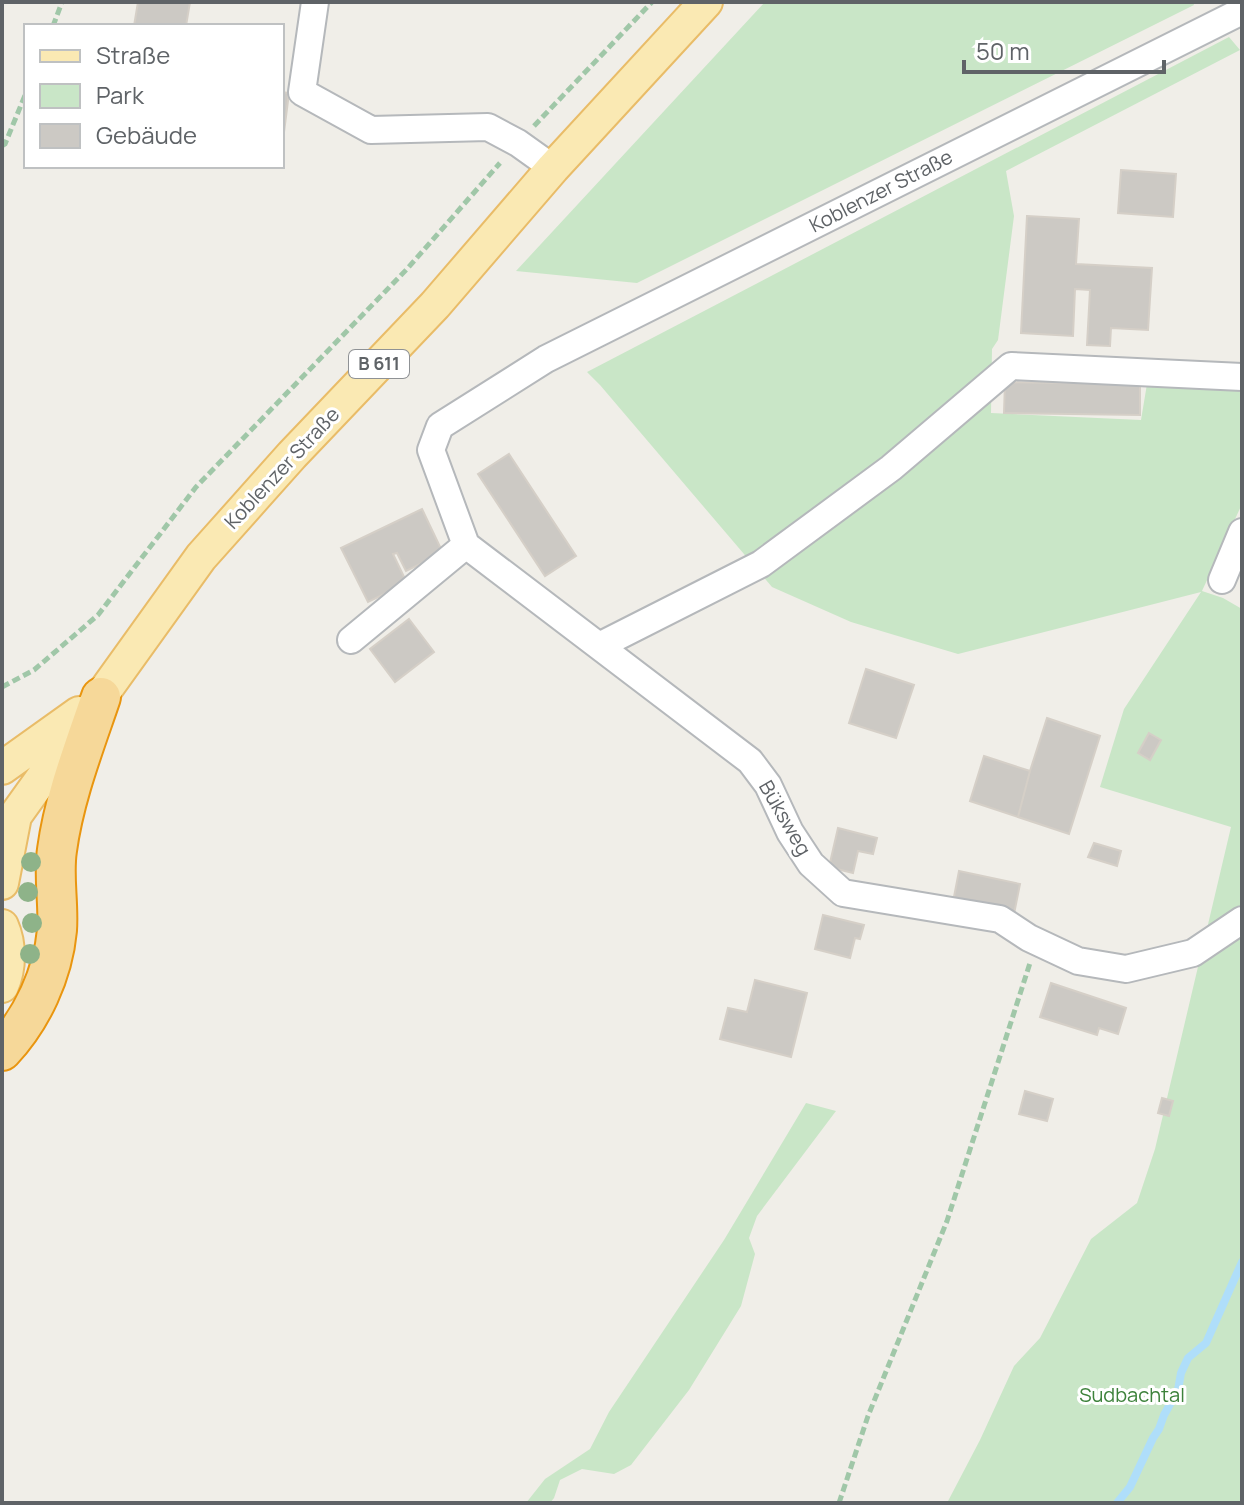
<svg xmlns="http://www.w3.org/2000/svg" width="1244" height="1505" font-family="Manrope,sans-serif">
  <rect width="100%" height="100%" fill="#f0eee8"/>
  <!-- green -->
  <path fill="#c9e6c7" d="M765,2H1193L1194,5L637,283L516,271Z
    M1229,37L1240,50L1006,171L1014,216L998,340L992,349L991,413L1141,420L1147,384L1242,388V504L1202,591L1223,598L1242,609V1503H947L980,1440L1014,1366L1040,1338L1091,1239L1137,1203L1155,1149L1231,827L1100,787L1124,709L1201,592L958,654L851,622L772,587L600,385L587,372Z
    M806,1103L836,1111L757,1216L749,1238L755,1254L741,1306L689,1390L631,1465L614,1474L582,1469L560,1480L554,1498L550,1503H526L545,1479L590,1449L609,1412L724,1240Z"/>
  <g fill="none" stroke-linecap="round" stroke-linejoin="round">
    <!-- stream -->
    <path stroke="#afdefa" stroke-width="8" d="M1117,1503L1130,1487L1153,1438L1159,1429L1164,1415L1178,1390L1181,1373L1188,1358L1206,1343L1242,1262"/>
  </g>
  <!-- building -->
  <path fill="#ccc9c4" stroke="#d5cfc7" stroke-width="2" d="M138,2H190L186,26H134Z
    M282,92L289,93L283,140H282Z
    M1121,170L1176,174L1173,217L1118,213Z
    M1027,216L1079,219L1076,264L1152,268L1148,330L1111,328L1110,346L1087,345L1090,290L1075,289L1073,336L1021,333Z
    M1005,382L1140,384V415L1004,413Z
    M509,454L576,556L545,576L478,474Z
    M422,509L443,553L406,571L397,553L393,554L407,583L368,602L341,548Z
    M409,619L434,652L395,682L370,649Z
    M866,669L914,685L896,738L849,723Z
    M1047,718L1100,736L1069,834L1018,817L1030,771Z
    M1149,733L1161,740L1150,760L1138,753Z
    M984,756L1030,771L1018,817L970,801Z
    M838,828L877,838L873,854L858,851L853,873L829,867Z
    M1094,843L1121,851L1117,866L1088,857Z
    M959,871L1020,884L1014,914L953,902Z
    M823,915L864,925L860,939L855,938L850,958L815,949Z
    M755,980L807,993L791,1057L720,1039L728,1008L747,1012Z
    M1051,983L1126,1008L1118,1034L1099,1028L1097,1035L1040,1017Z
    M1025,1091L1053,1099L1047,1121L1019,1114Z
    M1162,1098L1173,1101L1169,1116L1158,1113Z"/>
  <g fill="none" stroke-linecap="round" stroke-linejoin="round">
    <!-- minor casing -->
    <g stroke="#b5b8bb" stroke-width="30">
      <path id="minor" d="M315,2L302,92L371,130L488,127L518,143L553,168
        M1242,11L546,359L440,426L431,450L466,545L750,761L768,785L790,832L811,864L843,893L1000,919L1029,938L1078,961L1126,969L1193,953L1242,920
        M1222,580L1242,532
        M351,640L466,545
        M599,646L761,564L891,468L1011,366L1242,377"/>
    </g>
    <!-- major casing -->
    <g stroke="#e9bc68" stroke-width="36">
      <path id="major" d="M2,768L79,713
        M2,825L15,816L201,557L292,455L435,305L553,168L706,2
        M2,883L15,816
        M2,926C10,944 10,968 2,986"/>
    </g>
    <!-- highway casing -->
    <g stroke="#e9950f" stroke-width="42">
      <path id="highway" d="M2,1051C32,1019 53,974 57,930C59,904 53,876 57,850C64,798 84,747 101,697"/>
    </g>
    <!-- path -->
    <path stroke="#a0c7a8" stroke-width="5" stroke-dasharray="8 4" stroke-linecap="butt" d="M53,26L62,2
      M534,126L652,2
      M2,146L5,144L26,93
      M2,687L34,670L98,615L196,487L407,269L500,163
      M839,1503L868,1416L947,1221L1030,963"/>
    <!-- minor -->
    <use href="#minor" stroke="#fff" stroke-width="26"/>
    <!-- major -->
    <use href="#major" stroke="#fae9b3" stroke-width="32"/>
    <!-- highway -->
    <use href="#highway" stroke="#f6d899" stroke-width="38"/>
  </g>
  <!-- trees -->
  <g fill="#8eb389">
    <circle cx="31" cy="862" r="10"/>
    <circle cx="28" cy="892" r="10"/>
    <circle cx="32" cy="923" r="10"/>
    <circle cx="30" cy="954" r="10"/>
  </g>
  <g text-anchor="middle" stroke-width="6" stroke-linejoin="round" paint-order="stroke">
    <!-- shield labels -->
    <rect fill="#fff" stroke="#8f9295" stroke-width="2" x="349" y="350" width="60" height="28" rx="6"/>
    <g font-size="18" font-weight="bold" fill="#5f6367">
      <text x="379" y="370">B 611</text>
    </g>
    <!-- street labels -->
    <g font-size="20" fill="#5f6367" stroke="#fff">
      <text transform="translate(881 191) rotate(-27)" y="7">Koblenzer Straße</text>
      <text transform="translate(282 468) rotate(-47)" y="7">Koblenzer Straße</text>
      <text transform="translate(785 818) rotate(60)" y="7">Büksweg</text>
    </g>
    <!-- park labels -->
    <g font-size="20" fill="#3d823b" stroke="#fff">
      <text x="1132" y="1402">Sudbachtal</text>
    </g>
  </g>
  <!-- border -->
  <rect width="1244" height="1505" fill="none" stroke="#5f6367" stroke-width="8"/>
  <!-- legend -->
  <rect x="24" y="24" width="260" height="144" fill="#ffffff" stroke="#bfc1c2" stroke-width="2"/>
  <rect x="40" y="50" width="40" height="12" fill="#fae9b3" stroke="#bfc1c2" stroke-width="2"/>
  <text x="96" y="64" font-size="24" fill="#5f6367">Straße</text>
  <rect x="40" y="84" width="40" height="24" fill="#c9e6c7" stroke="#bfc1c2" stroke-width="2"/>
  <text x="96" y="104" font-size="24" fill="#5f6367">Park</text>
  <rect x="40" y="124" width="40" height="24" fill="#ccc9c4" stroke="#bfc1c2" stroke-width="2"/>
  <text x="96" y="144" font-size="24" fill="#5f6367">Gebäude</text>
  <!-- scale -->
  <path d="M964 60v12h200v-12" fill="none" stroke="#5f6367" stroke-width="4"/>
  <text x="976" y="60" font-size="24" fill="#5f6367" stroke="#ffffff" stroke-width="6" paint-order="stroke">50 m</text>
</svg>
